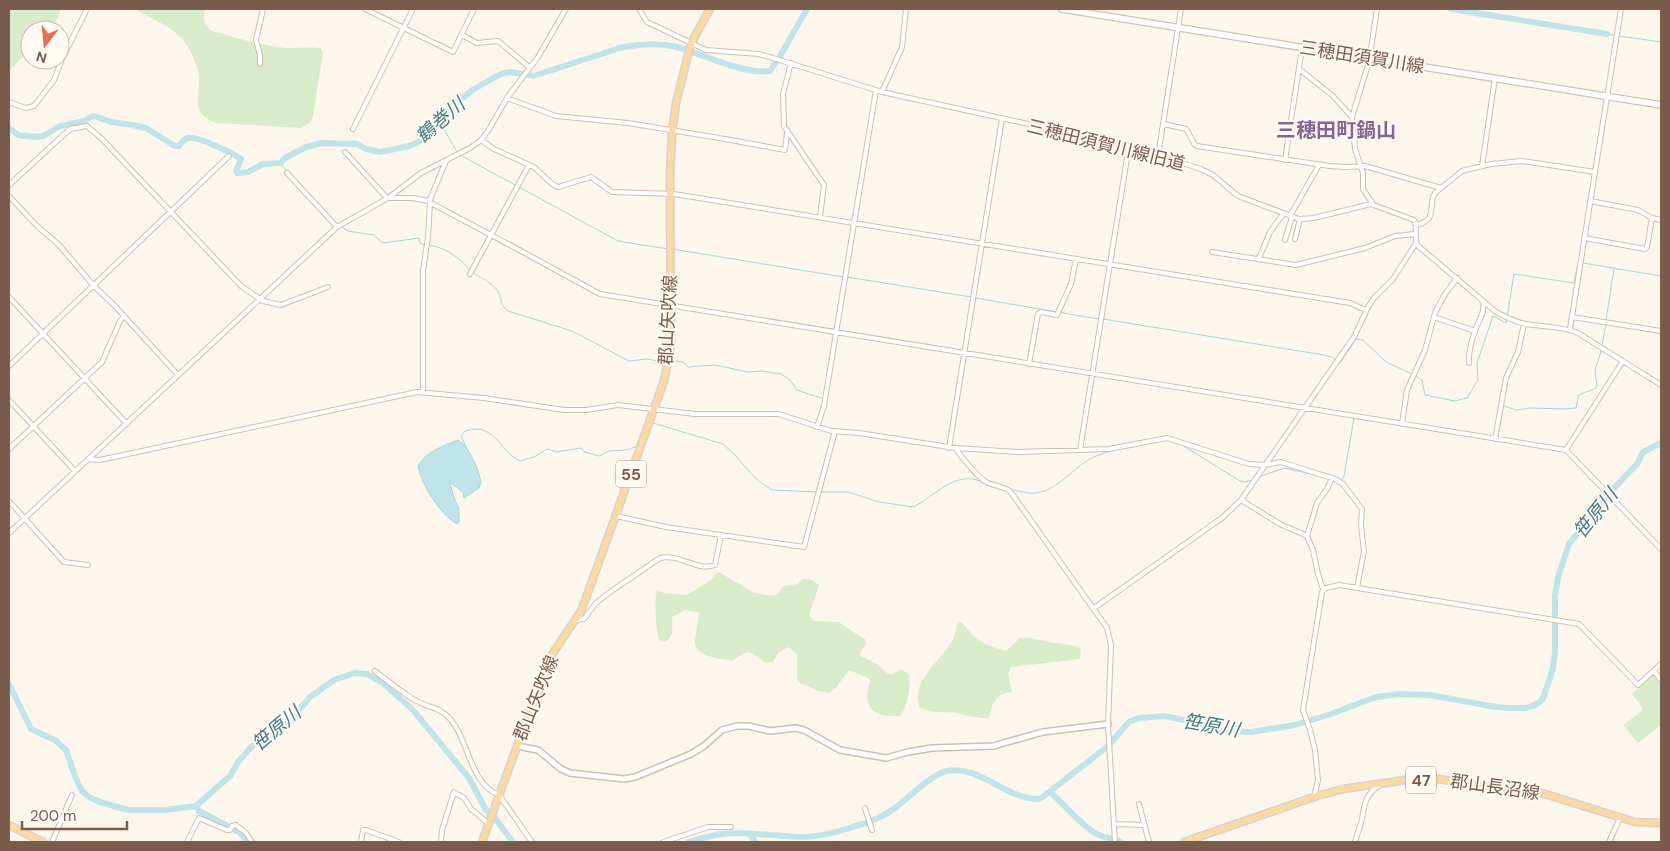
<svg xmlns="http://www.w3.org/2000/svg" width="1670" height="851" font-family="'DM Sans','Noto Sans JP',sans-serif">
  <rect width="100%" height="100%" fill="#fdf6ec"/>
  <!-- green -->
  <path fill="#d8ecc9" d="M9,9H61L52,30H30V49L9,71Z
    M135,9H205C203,19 203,25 212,31C237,38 262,46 288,48C299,48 309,47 320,48L323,53L314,110L312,119L309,123L301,128L216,123C185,111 205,92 197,67C187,40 180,33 155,20C149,16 141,13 135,9Z
    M719,572L754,593L774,596L779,593L783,586L798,584C803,574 812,580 819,585L809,615L813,621L839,622L859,636L865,639L866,643L859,655L877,664L888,674H892L902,669L909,675C911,688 908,706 900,716C884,717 868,715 867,696C867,690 870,685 870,679L849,670L835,689L829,693L818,691L798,682C796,673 798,664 797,654L788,647L778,653L773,662L765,663C748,650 750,648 732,661C719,658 694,657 695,640C696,631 698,621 699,612L685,610L672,617C672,627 675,638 664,642L659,640C656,633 654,597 657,590L664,593L687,595L711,580L716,573Z
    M958,621C966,624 969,633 976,638C984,644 995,648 1006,651L1020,638C1030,637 1039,640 1049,642C1061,644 1071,643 1081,649L1080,659L1011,667L1008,674L1012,692C995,695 992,702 989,718C978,719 967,715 956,713C944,711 932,714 920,708C910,681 938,664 950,644C955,637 956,629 958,621Z
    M1653,674L1661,683V725L1638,743L1623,725L1642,711V707L1632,694Z"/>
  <!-- water -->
  <path fill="#bfe3e8" stroke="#a5d3da" d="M458,440C469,447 479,469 481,482L479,488L464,498L463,492L451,483H450L454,498L459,509V522L457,524C440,514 422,486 418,466C424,453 445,445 458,440Z"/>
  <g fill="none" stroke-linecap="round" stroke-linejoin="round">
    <!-- stream -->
    <path stroke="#a5d3da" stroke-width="1" d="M1607,34L1661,42
      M436,119L441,124L457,152
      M460,155L515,185
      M280,163L289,173
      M519,187L616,240L623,242L668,249
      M336,223L348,231L374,235L379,240L383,243L419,238L420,243L424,245
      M428,245C443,246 463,259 470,271
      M672,249L843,277
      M1583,263L1661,276
      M473,273C481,278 491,282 497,290C502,298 500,306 508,311L572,331L629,361L647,359L662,362L663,358L666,359
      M847,277L971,297
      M975,298L1099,319
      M1103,319L1324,355L1332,357L1340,363L1356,339L1363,340L1386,362L1412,374
      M1606,320L1614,269
      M670,360L683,362L688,367L715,365L748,372L762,371L781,374L790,380L797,390L821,398
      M1416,376L1422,380L1425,395L1455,401L1467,398L1478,380L1477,363L1493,316L1506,323L1514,274L1574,283L1578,263H1579
      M1502,405L1516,410L1531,408L1565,409L1576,408L1579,395L1596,388L1597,386L1595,370L1600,355L1606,324
      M1498,437L1502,414
      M647,439L653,423L723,444L735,455L757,480L772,490L817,492
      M1182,445L1240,481L1245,482L1252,480
      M468,451L461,436L465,431C494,421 499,451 520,461L534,457L547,449L557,452L580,448L585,452L599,456L609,451L626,450L638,446
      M1258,477L1285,468L1319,476
      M1341,481L1344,476L1354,418L1497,441
      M1012,490C1020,491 1028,494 1035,493C1058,491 1072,468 1092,458C1108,450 1127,448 1145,444
      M821,492H848L879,502L913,507C932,498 950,476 973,479C983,481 993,487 1003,489"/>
    <!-- river -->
    <path stroke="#bfe3e8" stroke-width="6" d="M1451,9L1607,34
      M9,128L18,135L36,137L43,136L60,126L85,121L90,117L94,116L111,122L133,125L146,128L175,146H179C181,143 184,139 188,138C197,136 233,153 241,159L236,171L237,173L248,172L263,164L280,163L285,158L306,147L321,143L357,144L366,149L380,152L409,146L417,143L424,137L427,128L439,116L474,89L497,76L504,73L511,72L533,76L623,47C639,44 660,43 677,47C703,54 744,75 770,71L779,58L807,9
      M9,684L31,729L55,740L66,750L75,776L82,791L89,797L100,802L128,810H165L196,806L230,776L238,762L252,746L289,722L310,697L334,680L355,673L367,674L383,683L413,710L469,778L486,810L494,817L513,842
      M1050,792C1065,805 1078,822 1095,833C1104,839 1113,837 1121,842
      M196,806L199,811L239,832L244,837L246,842
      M751,835L755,842
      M688,842C699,839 710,836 721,834C748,831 777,837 805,837C821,836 838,832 853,827C867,823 883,817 895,808C907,799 933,773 947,771C981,765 1006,800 1040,799L1107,747L1129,722L1139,718L1164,716L1193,722L1223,731L1251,732L1295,725L1331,714L1376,697L1401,694L1430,695L1490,706L1507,708H1526L1535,705L1541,701L1544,696L1553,668L1555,652V596L1558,577L1569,544L1615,487L1637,464L1643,452L1661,443"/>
    <!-- minor casing -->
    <g stroke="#d1beb0" stroke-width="6">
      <path id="minor" d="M365,9L453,52L474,9
        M639,9L647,22L706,50L759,54L773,58L882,92L1129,146L1201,169L1213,175L1238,196L1299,219L1314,218L1371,204L1414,220C1418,227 1414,237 1417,245L1496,312C1506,317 1515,322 1526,324C1543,327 1562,326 1578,333L1661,385
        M462,35L477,43L498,41L529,67
        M791,63L783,94L784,126L824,185L820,217
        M260,64V55L256,40L263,9
        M1299,69L1332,95L1352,117
        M882,92L902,47L906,9
        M507,98L556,116L628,123L725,139L785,150L787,133
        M9,102L26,108L34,106L54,80L62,59L87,9
        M1164,124L1186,129L1195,145L1197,146L1329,166L1346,167L1365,166L1441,188
        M353,129L413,9
        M481,140L494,149L534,167L552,184L558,187L591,177L612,192L674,194L1350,303L1366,310
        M345,152L387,198H413L428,201
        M1158,156L1181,9
        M1285,160L1302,48
        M446,161L429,202L523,252L600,294L1566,450L1661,549
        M1482,166L1495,78
        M287,173L337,227
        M9,185L70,129L87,126L102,139L241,286L263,301L281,305L328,287
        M9,196L36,225L59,245L93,285L114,305L178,375
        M1590,201L1638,210L1652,218L1661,220
        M1373,204L1363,189V173L1355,149L1352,117L1369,62L1377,9
        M1290,216L1319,165
        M1416,225C1439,220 1427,205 1435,193L1462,171L1491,164L1522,161L1595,172
        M1584,238L1645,249L1647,247L1652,218
        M1295,239L1300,219
        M1285,240L1292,217
        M1212,252L1296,265L1365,248L1395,236L1415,234
        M1259,258L1270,232L1283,214
        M470,274L529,165
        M9,297L127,424
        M1434,317L1475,331
        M1572,317L1661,331
        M1570,329L1621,9
        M1469,363C1468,352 1472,339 1476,328C1480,319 1485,311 1483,301
        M1029,364L1038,314L1041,312L1057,315L1071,284L1076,259
        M9,366L229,156
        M423,391V271L428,237L430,203
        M9,400L75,471
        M1402,424L1407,390L1425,350L1435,313L1445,294L1457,278
        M817,427L824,406L876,90
        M1495,439L1506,378L1518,352L1524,324
        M949,448L1002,119
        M955,448C963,458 977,478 988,483C995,486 1003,486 1010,491L1107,628L1111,645L1108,724L1115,842
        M9,449L102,362L120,321L124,316
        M1080,450L1129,146
        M1566,450L1623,361
        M89,459L99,460L114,457L417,392L484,398L564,410H586L618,405L695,414H779L831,431L859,433L955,448L1019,452L1109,449L1167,438L1249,464L1265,465L1281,462L1335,479L1343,484L1362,509L1361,525L1364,551L1357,588
        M1241,500L1280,524L1307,536L1317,503L1327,489L1332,478
        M9,501L64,562L88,565
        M616,516L666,527L804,547L835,431
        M9,533L337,227L388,198L421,173L470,148L481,140L488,131L507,98L538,57L566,9
        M1307,536L1313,550L1318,574L1323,589
        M1094,608L1222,518L1241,500L1354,337L1368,307L1374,298L1393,279L1416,243
        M575,620L584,619L596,603L610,592L660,558C679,553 697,572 715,565L721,535
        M375,671C388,681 401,692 415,700C428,708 441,707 451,720C469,741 470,784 499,795L532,842
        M1654,671L1661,680
        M1317,796L1315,793L1318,780L1315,750L1310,730L1303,710L1322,592L1326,588L1339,585L1579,624L1638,685L1661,664
        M1139,804L1149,842
        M865,808L872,830
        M1114,824L1144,825
        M52,842L72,795
        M187,842L199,818L227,830H230L232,826L236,825L246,833L252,842
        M361,842L363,830H366L399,842
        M441,842L442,830L454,792L464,798L471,809L489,824
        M663,842L708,827H731
        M1355,842C1357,835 1360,827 1362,819C1365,802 1365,795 1380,785
        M1609,842L1620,818"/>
    </g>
    <!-- tertiary casing -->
    <g stroke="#d1beb0" stroke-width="8">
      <path id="tertiary" d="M517,746L538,750L561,769L570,773L624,779L635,777L691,754L704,746L722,730L737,726H748L770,731L795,728L804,730L840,750L886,758L908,752L932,748L993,746L1043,732L1108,724"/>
    </g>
    <!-- secondary casing -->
    <g stroke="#d6c0b0" stroke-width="8">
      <path id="secondary" d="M1062,9L1661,105"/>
    </g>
    <!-- primary casing -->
    <g stroke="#dad1cd" stroke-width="9">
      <path id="primary" d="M9,825L43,842
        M482,842L549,659L581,611L586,598L664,381L671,345L670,178L672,133L676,103L691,43L710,9
        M1184,842L1317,796L1343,789L1406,780L1439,779L1480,786L1529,789L1635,822L1661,823"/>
    </g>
    <!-- minor -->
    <use href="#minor" stroke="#fff" stroke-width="4"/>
    <!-- tertiary -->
    <use href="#tertiary" stroke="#fff" stroke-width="5"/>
    <!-- secondary -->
    <use href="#secondary" stroke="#fff" stroke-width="5.5"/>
    <!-- primary -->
    <use href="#primary" stroke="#fbd9a5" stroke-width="6"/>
  </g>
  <g text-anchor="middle" stroke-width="4" stroke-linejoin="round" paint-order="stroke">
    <!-- shield labels -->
    <g fill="#fffaf3" stroke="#a28b7f" stroke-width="1">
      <rect x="616" y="460.5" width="30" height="27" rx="4"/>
      <rect x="1406" y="766.5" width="30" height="27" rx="4"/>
    </g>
    <g font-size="16" font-weight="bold" fill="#7a5c4d">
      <text x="631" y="480">55</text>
      <text x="1421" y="786">47</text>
    </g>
    <!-- street labels -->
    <g font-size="18" fill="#7a5c4d" stroke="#fffaf3">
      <text transform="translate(1362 57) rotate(9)" y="6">三穂田須賀川線</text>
      <text transform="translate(1106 145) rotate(14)" y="6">三穂田須賀川線旧道</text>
      <text transform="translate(668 320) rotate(-87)" y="6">郡山矢吹線</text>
      <text transform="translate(536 698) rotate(-68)" y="6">郡山矢吹線</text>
      <text transform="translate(1495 787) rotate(8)" y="6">郡山長沼線</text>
    </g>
    <!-- water labels -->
    <g font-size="19" font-style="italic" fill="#437c86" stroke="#fffaf3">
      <text transform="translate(440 120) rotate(-41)" y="7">鶴巻川</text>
      <text transform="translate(1595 513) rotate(-51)" y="7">笹原川</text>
      <text transform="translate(1211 725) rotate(10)" y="7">笹原川</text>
      <text transform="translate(276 728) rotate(-40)" y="7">笹原川</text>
    </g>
    <!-- quarter labels -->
    <g font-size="20" font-weight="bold" fill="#846695" stroke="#fffaf3">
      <text x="1336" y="137">三穂田町鍋山</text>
    </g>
  </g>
  <!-- border -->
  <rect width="1670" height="851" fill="none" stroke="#7a5c4d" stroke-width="20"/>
  <!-- north arrow -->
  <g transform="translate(45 45) rotate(196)"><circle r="24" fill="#fffaf3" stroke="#cabbb1"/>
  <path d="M0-4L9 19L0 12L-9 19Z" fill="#e76f51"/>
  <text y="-8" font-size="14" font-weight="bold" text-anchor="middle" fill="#7a5c4d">N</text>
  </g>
  <!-- scale -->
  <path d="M22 821v8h105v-8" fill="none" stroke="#7a5c4d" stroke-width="2.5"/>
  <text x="30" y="821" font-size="15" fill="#7a5c4d" stroke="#fffaf3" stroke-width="4" paint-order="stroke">200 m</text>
</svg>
